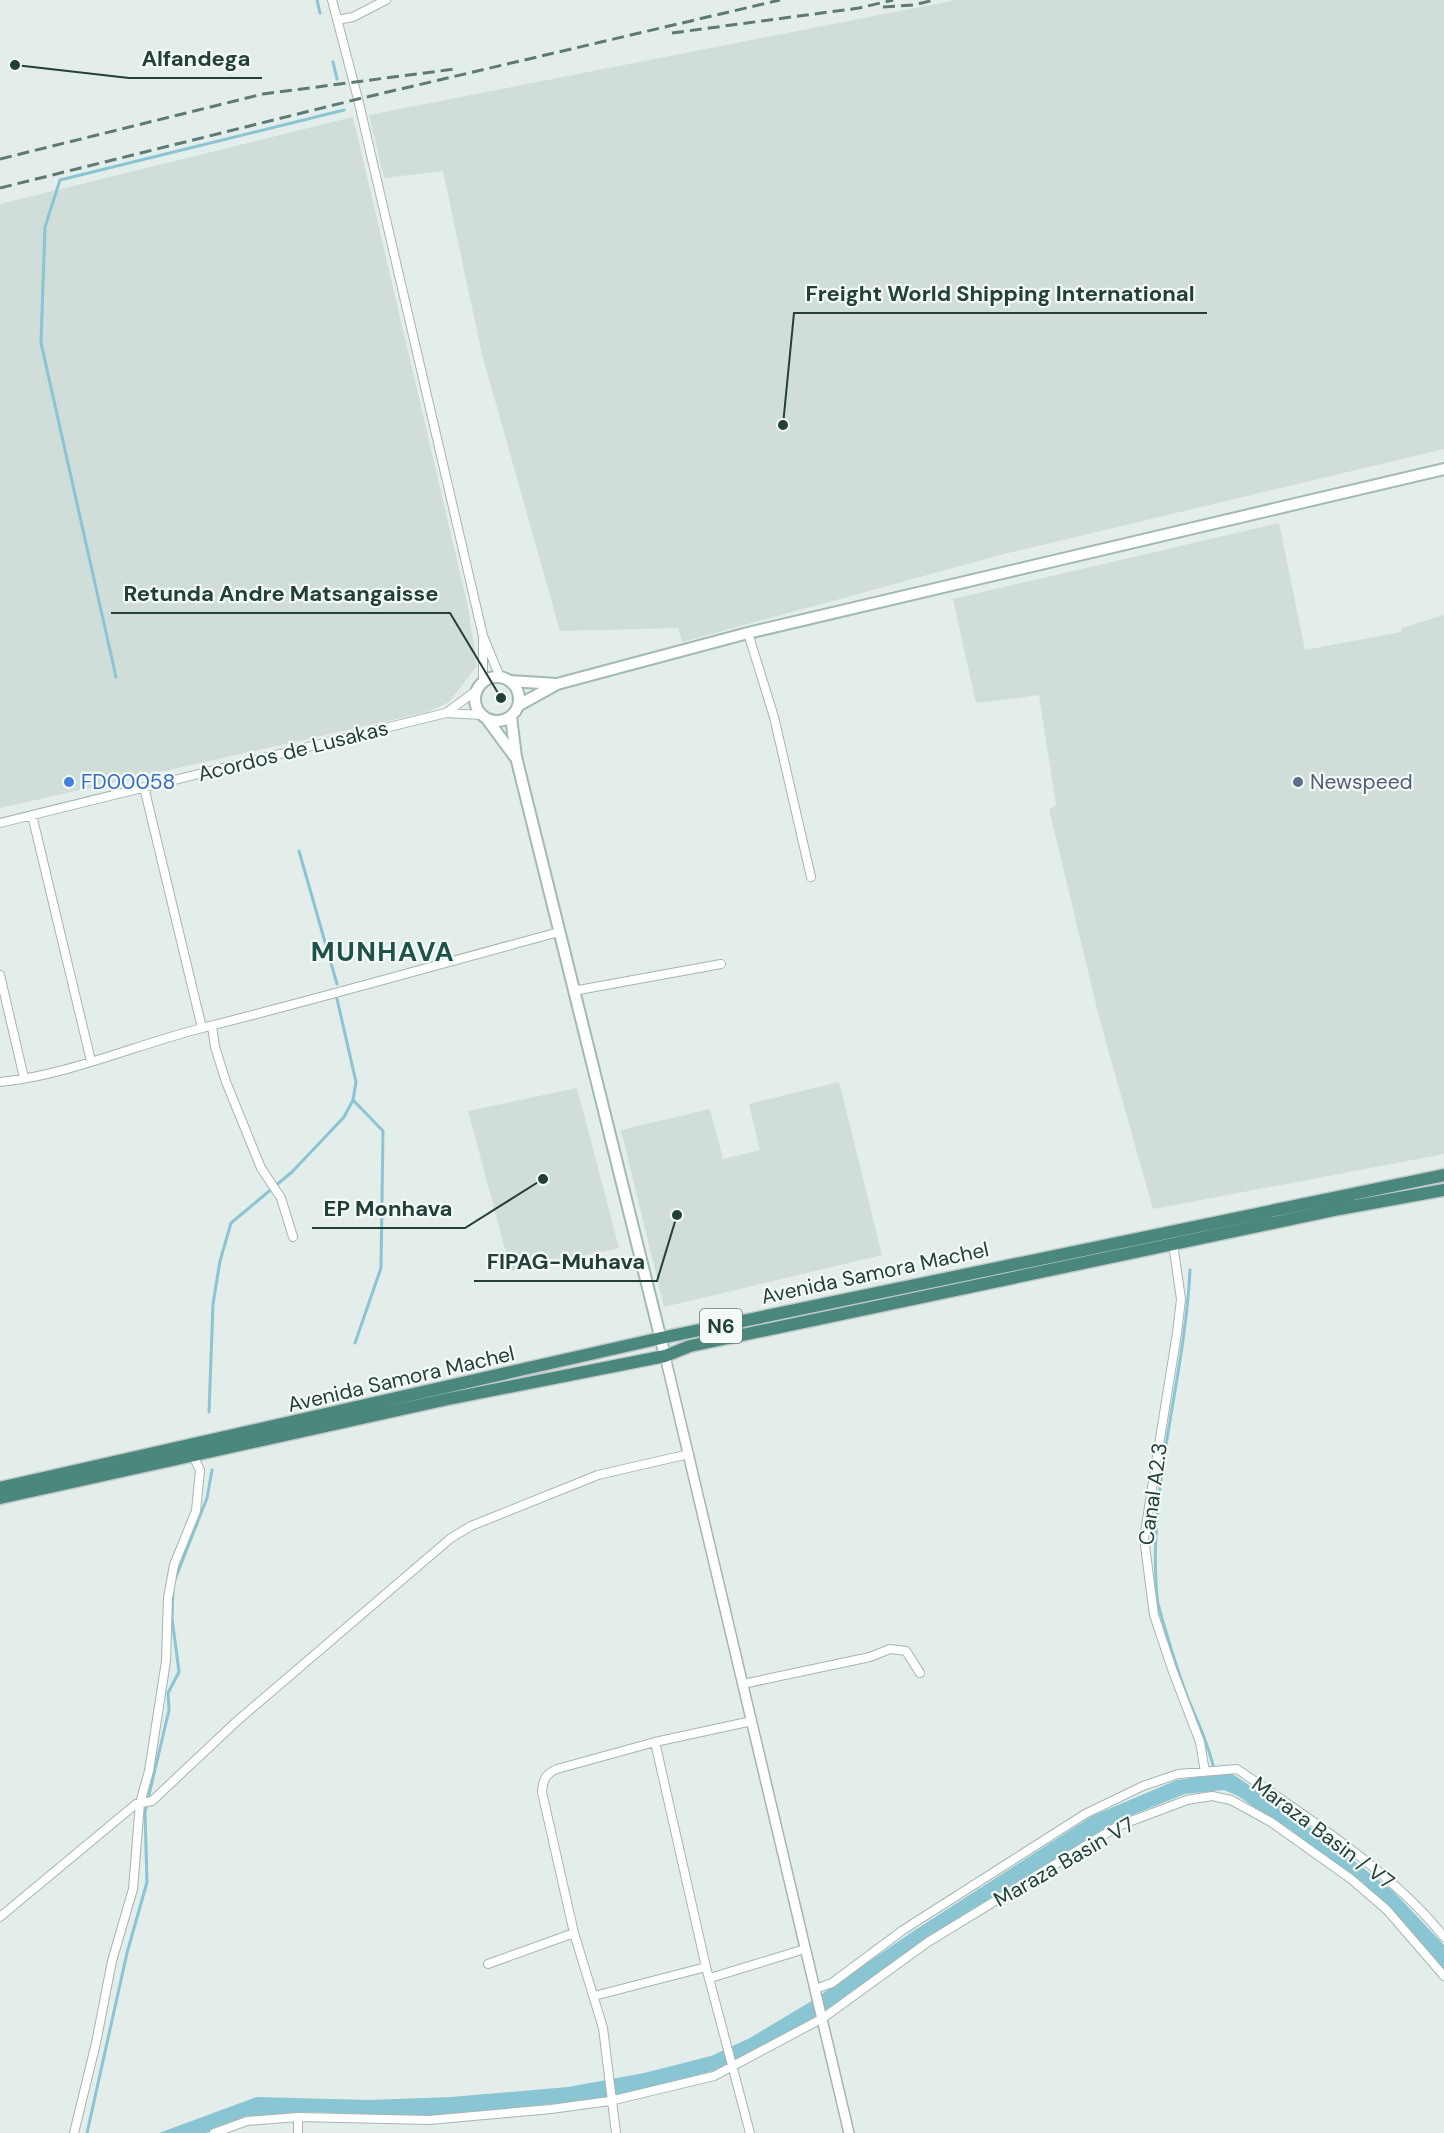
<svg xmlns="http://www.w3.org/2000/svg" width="1444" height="2133" font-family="'DM Sans',sans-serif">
  <rect width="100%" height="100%" fill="#e3ede9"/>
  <!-- built -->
  <path fill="#d1ddd8" d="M956,0H1444V449L1004,554L682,642L678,628L560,631L482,354L443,171L384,178L369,115Z
    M353,117L468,607L477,666L449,702L427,712L0,808V204Z
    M1279,523L1305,650L1401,632L1402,628L1444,615V1154L1153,1209L1099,1017L1049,809L1056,805L1039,695L976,703L953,599Z
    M839,1082L882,1255L664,1307L621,1130L710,1109L723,1159L760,1150L749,1104Z
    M577,1088L619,1248L511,1271L468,1111Z"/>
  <!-- water -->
  <path fill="#8ac5d4" d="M1207,1773H1231L1302,1821L1393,1891L1444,1945V1969L1388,1906L1299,1838L1238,1796L1224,1790L1185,1794L1117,1821L925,1939L832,2007L741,2060L713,2071L604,2099L429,2116L302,2112L248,2117L206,2133H159L257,2097L368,2100L451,2097L568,2087L644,2073L711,2056L750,2038L810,2002L915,1930L1092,1816L1177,1780L1206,1776Z"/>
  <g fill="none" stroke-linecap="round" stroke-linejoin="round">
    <!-- stream -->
    <path stroke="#8ac5d4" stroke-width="3" d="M317,0L320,13
      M333,62L337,79
      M116,677L41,343L45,227L60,180L344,110
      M299,851L337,984
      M353,1100L383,1131L381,1268L355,1343
      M1190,1270C1185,1379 1147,1487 1157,1597C1158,1608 1163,1620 1166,1632C1173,1655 1180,1679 1189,1701C1199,1725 1208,1743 1214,1769
      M209,1412L213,1304L220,1261L231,1223L292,1172L344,1117L353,1100L356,1082L337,999
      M174,1582L207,1498L212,1470
      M87,2133L127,1953L147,1882L145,1812L169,1710L168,1693L179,1672L172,1618L173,1588"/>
    <!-- minor casing -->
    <g stroke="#a5b6b1" stroke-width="10">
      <path id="minor" d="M332,0L358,99L483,636L500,677
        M337,20L353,17L386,0
        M748,633L774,717L811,877
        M483,682V640
        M446,713L477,690
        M144,787L202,1028
        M32,815L91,1061
        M0,823L446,713L482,715
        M0,975L24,1078
        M573,991L721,964
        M212,1026L215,1047L226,1082L261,1168L281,1198L293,1237
        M0,1082C69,1075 135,1045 202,1028C322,998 440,964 559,932
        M1173,1244L1181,1299L1177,1333L1144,1538L1154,1615L1172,1669L1200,1742L1205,1772
        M743,1684L870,1657L890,1649L906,1651L920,1673
        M655,1742L706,1967L750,2133
        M0,1917L136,1804L152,1801L237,1721L451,1538L471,1526L598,1475L689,1454
        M488,1964L574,1933
        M710,1978L805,1949
        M815,1989L832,1983L903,1930L1085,1814L1143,1786L1178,1774L1237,1769C1304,1815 1394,1873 1444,1937
        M594,1996L706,1967
        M298,2117V2133
        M74,2133L96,2043L112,1961L133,1889L140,1803L149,1771L166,1661L168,1598L174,1565L196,1511L200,1470L193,1456
        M214,2133L247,2121L298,2117L429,2120L551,2109L610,2101L714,2076L823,2018L928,1942L1118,1826L1187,1800L1212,1796L1231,1800L1271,1822L1351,1879L1387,1910L1444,1976
        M616,2133L603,2028L574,1933L542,1792C543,1780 545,1774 557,1769L655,1742L752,1721"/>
    </g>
    <!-- tertiary casing -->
    <g stroke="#a5b6b1" stroke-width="12">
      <path id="tertiary" d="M665,1356L849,2133"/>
    </g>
    <!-- secondary casing -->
    <g stroke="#a1bab2" stroke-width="14">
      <path id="secondary" d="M475 699a22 22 0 1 1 44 0a22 22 0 1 1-44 0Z
        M510,681L557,684
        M519,705L557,684L748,633L1444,469
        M511,717L516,757L665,1356
        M487,719L515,757"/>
    </g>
    <!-- trunk casing -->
    <g stroke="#c1cac8" stroke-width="15">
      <path id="trunk" d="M0,1488L661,1338L1444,1175
        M0,1498L448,1399L665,1356L690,1346L1339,1209L1444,1190"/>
    </g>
    <!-- minor -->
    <use href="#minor" stroke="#fff" stroke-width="8"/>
    <!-- tertiary -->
    <use href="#tertiary" stroke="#fff" stroke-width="9"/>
    <!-- secondary -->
    <use href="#secondary" stroke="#fff" stroke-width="10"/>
    <!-- trunk -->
    <use href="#trunk" stroke="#4a887d" stroke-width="12"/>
    <!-- rail -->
    <path stroke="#5d7b74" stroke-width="3" stroke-dasharray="12 6" stroke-linecap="butt" d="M883,7L914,5L934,0
      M672,33L859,8L893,0
      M0,159L263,94L455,69
      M0,188L358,99L780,0"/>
  </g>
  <!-- markers -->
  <circle fill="#3f7fe0" stroke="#f4faf7" stroke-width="2" cx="69" cy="782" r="6"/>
  <circle fill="#5c6f8a" stroke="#f4faf7" stroke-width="2" cx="1298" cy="782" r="6"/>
  <g text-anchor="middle" stroke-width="4.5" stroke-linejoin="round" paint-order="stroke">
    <!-- shield labels -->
    <rect fill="#f4faf7" stroke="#617872" stroke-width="1.5" x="700" y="1309" width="42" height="34" rx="4.5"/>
    <g font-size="20" font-weight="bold" fill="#224039">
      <text x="721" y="1333">N6</text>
    </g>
    <!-- street labels -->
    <g font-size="21" fill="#224039" stroke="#f4faf7">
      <text transform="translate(293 751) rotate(-14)" y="7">Acordos de Lusakas</text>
      <text transform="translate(875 1273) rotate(-12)" y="7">Avenida Samora Machel</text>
      <text transform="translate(401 1379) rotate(-13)" y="7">Avenida Samora Machel</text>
      <text transform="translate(1153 1494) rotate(-82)" y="7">Canal A2.3</text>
      <text transform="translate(1323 1833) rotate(37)" y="7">Maraza Basin / V7</text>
      <text transform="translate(1064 1862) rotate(-30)" y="7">Maraza Basin V7</text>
    </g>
    <!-- shop labels -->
    <g font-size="21" fill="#366cbe" stroke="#f4faf7" text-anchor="start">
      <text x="81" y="789">FD00058</text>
    </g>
    <!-- service labels -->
    <g font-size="21" fill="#4e5e75" stroke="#f4faf7" text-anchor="start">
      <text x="1310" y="789">Newspeed</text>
    </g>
    <!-- district labels -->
    <g font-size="27" font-weight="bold" letter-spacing="1.5" fill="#1d5348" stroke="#f4faf7">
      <text x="383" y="961">MUNHAVA</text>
    </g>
  </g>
  <!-- callouts -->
  <path fill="none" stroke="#224039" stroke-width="2" d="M15 65L129 78H262M783 425L794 313H1207M501 698L450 613H111M543 1179L465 1228H312M677 1215L657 1281H474"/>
  <g fill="#224039" stroke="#f4faf7" stroke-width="2">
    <circle cx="15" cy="65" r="6"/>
    <circle cx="783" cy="425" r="6"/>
    <circle cx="501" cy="698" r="6"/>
    <circle cx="543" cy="1179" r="6"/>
    <circle cx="677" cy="1215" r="6"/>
  </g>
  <g font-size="22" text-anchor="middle" font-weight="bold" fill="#224039" stroke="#f4faf7" stroke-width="4.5" stroke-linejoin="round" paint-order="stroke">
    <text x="196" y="66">Alfandega</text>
    <text x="1000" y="301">Freight World Shipping International</text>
    <text x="281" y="601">Retunda Andre Matsangaisse</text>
    <text x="388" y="1216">EP Monhava</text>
    <text x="566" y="1269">FIPAG-Muhava</text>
  </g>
</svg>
